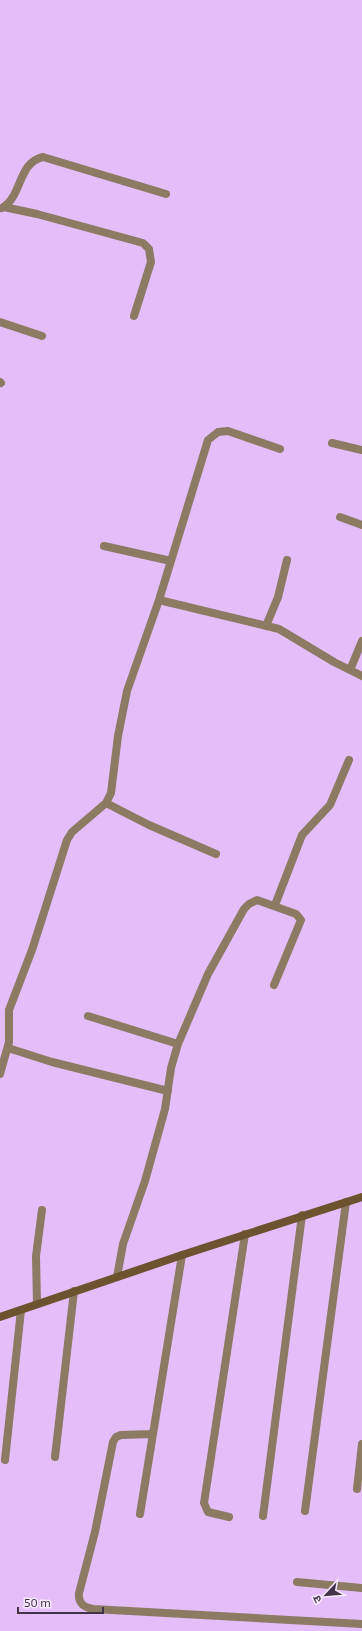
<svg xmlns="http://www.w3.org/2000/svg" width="362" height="1631" font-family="'Exo 2','Noto Sans Devanagari',sans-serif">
  <rect width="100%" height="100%" fill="#e5bdf8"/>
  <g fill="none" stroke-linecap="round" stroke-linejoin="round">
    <!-- street -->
    <path stroke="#8c7a63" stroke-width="8" d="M4,207L37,214L143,243L149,249L151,262L134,316
      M2,208C23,196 17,163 43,157L166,194
      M0,322L42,336
      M0,382L1,383
      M332,443L362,450
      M340,517L362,525
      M104,546L171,561
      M159,600L279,629L334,662L362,676
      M266,626L278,597L287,560
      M350,670L362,641
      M106,803L149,825L216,854
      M275,905L302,835L330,805L349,760
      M88,1016L178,1044
      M8,1048L52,1062L168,1091
      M0,1074L9,1042V1010L32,950L67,840L72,832L106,803L111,793L118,736L127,691L159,600L208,440L218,432L228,431L280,449
      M117,1277L123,1244L145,1181L165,1109L171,1068L178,1044L208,974L244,909L249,904L257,900L296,914L301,920L274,985
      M37,1304L36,1256L42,1210
      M153,1434L121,1435L116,1437L113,1442L95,1532L79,1593C78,1603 83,1607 93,1609L362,1624
      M55,1457L74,1291
      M5,1460L21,1310
      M357,1489L362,1444
      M305,1511L346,1202
      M140,1514L182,1255
      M263,1516L302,1215
      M229,1517L208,1512L204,1503L245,1234
      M297,1582L362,1588"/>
    <!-- secondary -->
    <path stroke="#6c522e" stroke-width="8" d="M0,1317L182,1255L362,1197"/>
  </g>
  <!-- north arrow -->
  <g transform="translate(326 1595) rotate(244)" stroke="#f6eafc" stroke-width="3" paint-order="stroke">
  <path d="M0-3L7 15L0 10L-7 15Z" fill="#44344b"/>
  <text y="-6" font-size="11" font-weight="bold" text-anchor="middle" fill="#44344b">उ</text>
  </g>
  <!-- scale -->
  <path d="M18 1607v6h85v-6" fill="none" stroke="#44344b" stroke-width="2"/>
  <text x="24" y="1607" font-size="12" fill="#44344b" stroke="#f6eafc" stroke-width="3" paint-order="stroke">50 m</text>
</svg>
